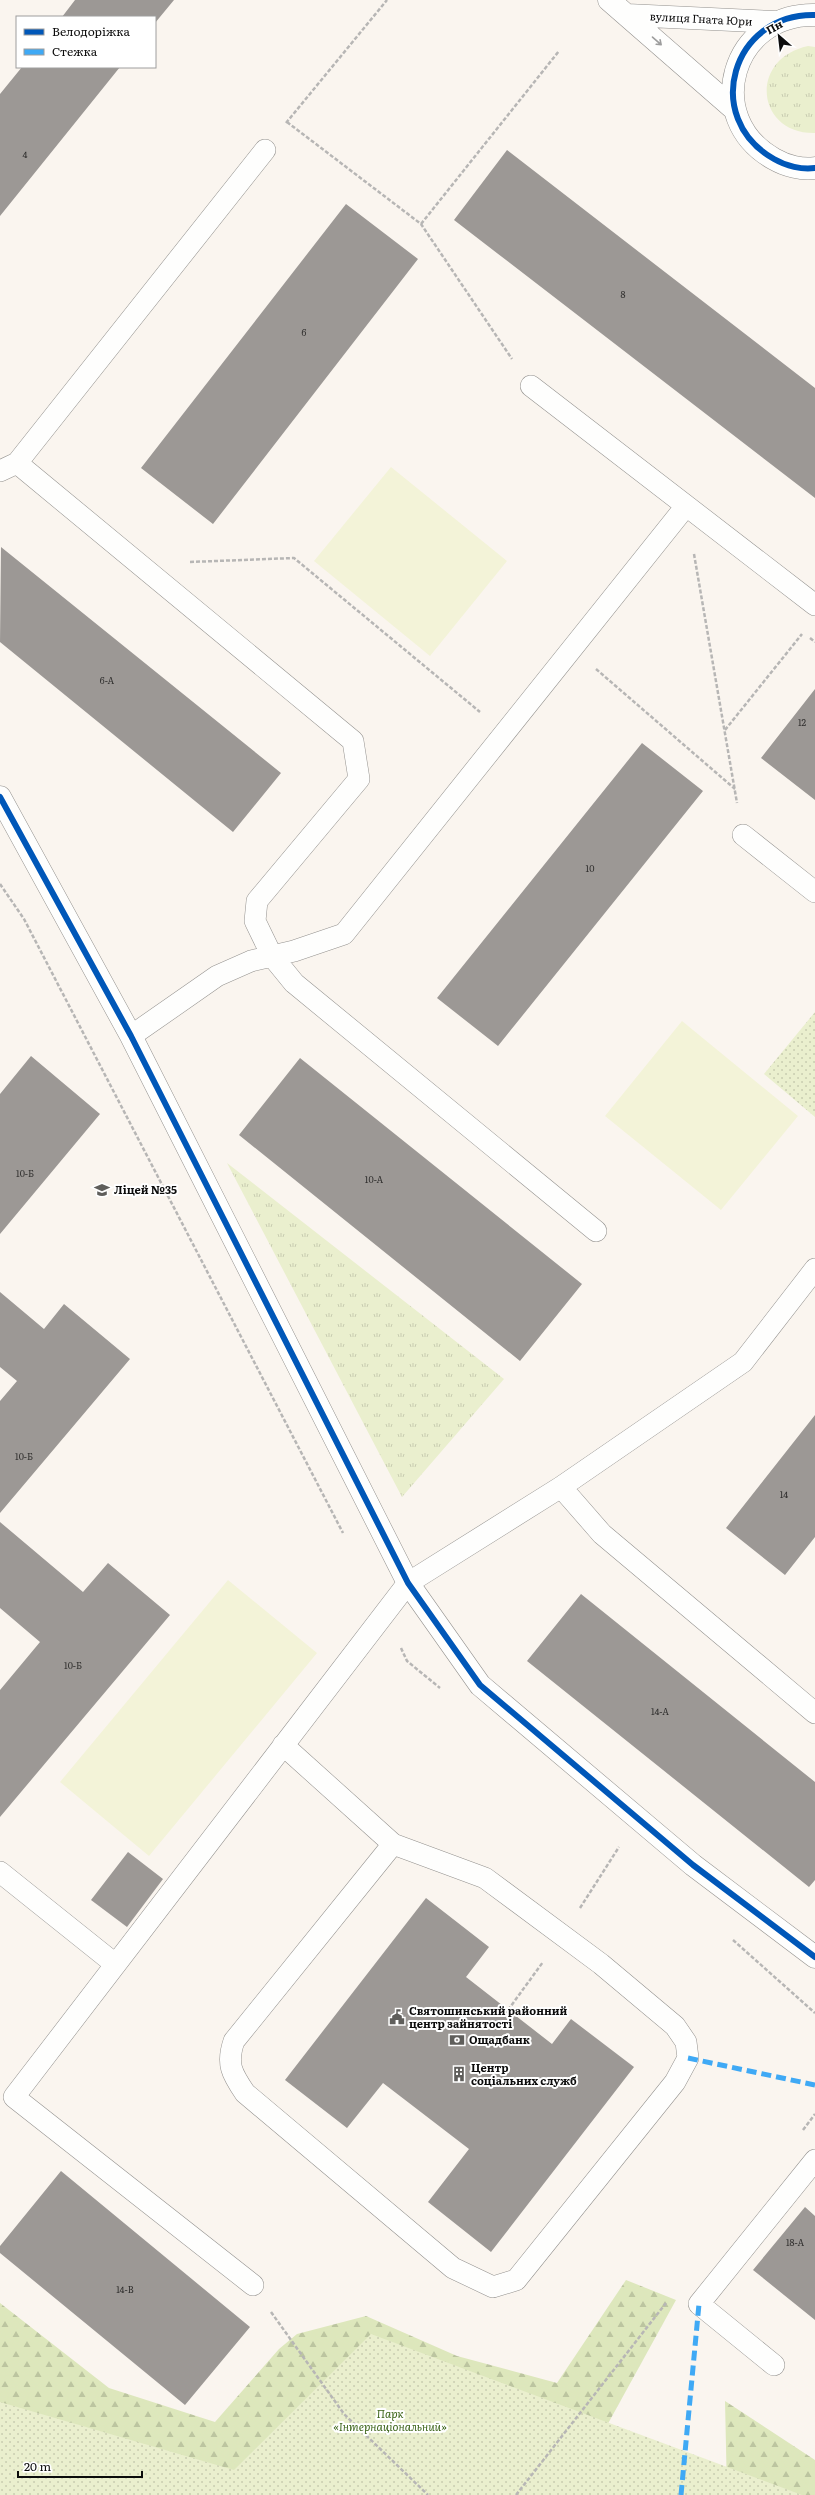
<svg xmlns="http://www.w3.org/2000/svg" width="815" height="2495" font-family="Literata,serif">
  <defs>
    <pattern id="grass-tufts" width="24" height="20" patternUnits="userSpaceOnUse"><rect width="24" height="20" fill="#eaefce"/><path d="M3 7l-1-3M5 7V3M7 7l1-3M15 17l-1-3M17 17v-4M19 17l1-3" fill="none" stroke="#c8ccb0"/></pattern>
    <pattern id="forest-firs" width="22" height="20" patternUnits="userSpaceOnUse"><rect width="22" height="20" fill="#dde7bc"/><path d="M5 1l3.5 6h-7zM16 11l3.5 6h-7z" fill="#bcc5a0"/></pattern>
    <pattern id="park-dots" width="8" height="8" patternUnits="userSpaceOnUse"><rect width="8" height="8" fill="#eaefce"/><path d="M2 2h.1M6 6h.1" fill="none" stroke="#c8ccb0" stroke-width="1.8" stroke-linecap="round"/></pattern>
  </defs>
  <rect width="100%" height="100%" fill="#faf5ef"/>
  <!-- grass -->
  <path fill="url(#grass-tufts)" d="M808,46L815,47V133C756,134 748,59 808,46Z
    M227,1163L504,1379L402,1497Z"/>
  <!-- forest -->
  <path fill="url(#forest-firs)" d="M626,2280L676,2300L577,2480L524,2495H0V2303L109,2388L215,2422L279,2349L297,2334L366,2316L457,2356L557,2383Z
    M725,2401L815,2460V2495H724L727,2493Z"/>
  <!-- park -->
  <path fill="url(#park-dots)" d="M815,1012V1117L764,1074Z
    M371,2334L802,2495H0V2402L234,2470Z"/>
  <!-- pitch -->
  <path fill="#f3f3d8" d="M391,467L507,561L430,656L314,561Z
    M682,1021L798,1116L721,1210L605,1116Z
    M228,1580L317,1653L149,1856L60,1782Z"/>
  <!-- building -->
  <path fill="#9c9895" d="M75,0H174L155,23V17H62Z
    M22,67H120L0,216V94Z
    M507,150L815,388V498L454,220Z
    M346,204L418,259L213,524L141,468Z
    M1,547L281,773L233,832L0,642Z
    M815,689V800L761,758Z
    M642,743L703,791L498,1046L437,998Z
    M31,1056L100,1114L0,1234V1094Z
    M300,1058L582,1284L520,1361L239,1135Z
    M0,1292L44,1329L64,1304L130,1359L0,1513V1401L17,1381L0,1367Z
    M815,1415V1537L785,1575L726,1528Z
    M0,1522L83,1592L108,1563L170,1615L0,1817V1690L40,1642L0,1608Z
    M581,1594L815,1782V1880L809,1887L527,1661Z
    M128,1852L163,1879L127,1927L91,1900Z
    M426,1898L489,1947L466,1977L552,2044L571,2019L634,2067L491,2252L428,2202L469,2149L383,2083L347,2128L285,2080Z
    M61,2171L250,2327L185,2405L0,2253V2246Z
    M805,2207L815,2216V2320L753,2270Z"/>
  <g fill="none" stroke-linecap="round" stroke-linejoin="round">
    <!-- service casing -->
    <g stroke="#93918e" stroke-width="22">
      <path id="service" d="M531,386L815,605
        M17,463L353,741L359,779L257,901L255,921L272,956L294,983L596,1231
        M0,471L17,463L265,150
        M743,835L815,892
        M131,1036L217,976L251,961L294,951L344,934L686,506
        M561,1487L602,1534L815,1713
        M283,1745L393,1844
        M393,1844L485,1878L601,1964L675,2026L686,2042L688,2058L675,2082L516,2280L493,2287L453,2268L245,2093C232,2074 226,2064 234,2041Z
        M0,1872L115,1964
        M253,2285L14,2097L408,1583L561,1487L743,1362L815,1269
        M774,2365L699,2304L815,2160"/>
    </g>
    <!-- minor casing -->
    <g stroke="#93918e" stroke-width="23">
      <path id="minor" d="M0,797L131,1036L408,1583L480,1685L693,1865L815,1957"/>
    </g>
    <!-- tertiary casing -->
    <g stroke="#93918e" stroke-width="23">
      <path id="tertiary" d="M609,0L734,109
        M627,15L774,22
        M815,15C732,13 701,118 774,159C786,166 802,170 815,168"/>
    </g>
    <!-- path -->
    <path stroke="#b7b6b5" stroke-width="2.5" stroke-dasharray="4 2" stroke-linecap="butt" d="M287,122L421,224L512,359
      M286,123L387,0
      M421,224L559,51
      M694,554L737,803
      M190,562L294,558L480,712
      M810,638L815,642
      M596,669L735,789
      M725,730L802,634
      M0,884L24,919L343,1533
      M401,1648L407,1661L440,1688
      M580,1908L619,1847
      M733,1940L815,2013
      M508,2010L543,1962
      M803,2130L815,2114
      M271,2312L344,2414L428,2495
      M516,2495L666,2303"/>
    <!-- service -->
    <use href="#service" stroke="#fefefd" stroke-width="21"/>
    <!-- minor -->
    <use href="#minor" stroke="#fefefd" stroke-width="22"/>
    <!-- tertiary -->
    <use href="#tertiary" stroke="#fefefd" stroke-width="22"/>
    <!-- quiet -->
    <path stroke="#3fa9f5" stroke-width="5" stroke-dasharray="10 5" stroke-linecap="butt" d="M688,2058L815,2085
      M681,2495L699,2304"/>
    <!-- cycleway casing -->
    <g stroke="#fff" stroke-width="8">
      <path id="cycleway" d="M815,15C732,13 701,118 774,159C786,166 802,170 815,168
        M0,797L131,1036L408,1583L480,1685L693,1865L815,1957"/>
    </g>
    <!-- cycleway -->
    <use href="#cycleway" stroke="#0057b8" stroke-width="6"/>
  </g>
  <!-- one-way arrows -->
  <defs><path id="oneway-shaft" d="M-6 0H5M1.5-3L5.5 0L1.5 3" fill="none" stroke-width="1.6" stroke-linecap="round" stroke-linejoin="round"/></defs>
  <use stroke="#9d9d9d" href="#oneway-shaft" transform="translate(657 41) rotate(41)"/>
  <!-- icons -->
  <defs>
    <g id="school-bare" transform="scale(1.2)"><path d="M0-5L7-2L0 1L-7-2ZM-4 1L0 2.5L4 1V4Q0 6-4 4Z" fill="#5f5e5b" stroke="#fff" stroke-width="2.5" paint-order="stroke"/></g>
    <g id="civic-bare" transform="scale(1.2)"><path d="M-.6-6.5H3V-4.5H.6V-3L4-1V1h2V6H-6V1h2V-1L-.6-3ZM-1.2 2.5V6h2.4V2.5Z" fill="#5f5e5b" stroke="#fff" stroke-width="2.5" paint-order="stroke"/></g>
    <g id="bank-bare" transform="scale(1.2)"><path d="M-6-4H6V4H-6ZM0-2.3a2.3 2.3 0 1 0 0 4.6a2.3 2.3 0 1 0 0-4.6Z" fill="#5f5e5b" stroke="#fff" stroke-width="2.5" paint-order="stroke"/></g>
    <g id="building-bare" transform="scale(1.2)"><path d="M-4-6H4V6H1V3H-1V6H-4ZM-2.5-4.3h1.7v1.8h-1.7ZM.8-4.3h1.7v1.8H.8ZM-2.5-1h1.7V.8h-1.7ZM.8-1h1.7V.8H.8Z" fill="#5f5e5b" stroke="#fff" stroke-width="2.5" paint-order="stroke"/></g>
  </defs>
  <g fill-rule="evenodd">
    <use href="#school-bare" x="102" y="1190"/>
    <use href="#civic-bare" x="397" y="2017"/>
    <use href="#bank-bare" x="457" y="2040"/>
    <use href="#building-bare" x="459" y="2074"/>
  </g>
  <g text-anchor="middle" stroke-width="4" stroke-linejoin="round" paint-order="stroke">
    <!-- number labels -->
    <g font-size="9" fill="#302f2e">
      <text x="25" y="158">4</text>
      <text x="623" y="298">8</text>
      <text x="304" y="336">6</text>
      <text x="107" y="684">6-А</text>
      <text x="802" y="726">12</text>
      <text x="590" y="872">10</text>
      <text x="25" y="1177">10-Б</text>
      <text x="374" y="1183">10-А</text>
      <text x="24" y="1460">10-Б</text>
      <text x="784" y="1498">14</text>
      <text x="73" y="1669">10-Б</text>
      <text x="660" y="1715">14-А</text>
      <text x="795" y="2246">18-А</text>
      <text x="125" y="2293">14-В</text>
    </g>
    <!-- street labels -->
    <g font-size="11" fill="#0c0c0c" stroke="#fff">
      <text transform="translate(701 19) rotate(3)" y="4">вулиця Гната Юри</text>
    </g>
    <!-- poi labels -->
    <g font-size="11" font-weight="bold" fill="#0c0c0c" stroke="#fff" text-anchor="start">
      <text x="114" y="1194">Ліцей №35</text>
      <text x="409" y="2015">Святошинський районний<tspan x="409" dy="13">центр зайнятості</tspan></text>
      <text x="469" y="2044">Ощадбанк</text>
      <text x="471" y="2072">Центр<tspan x="471" dy="13">соціальних служб</tspan></text>
    </g>
    <!-- park labels -->
    <g font-size="11" font-style="italic" fill="#3c651a" stroke="#fff">
      <text x="390" y="2418">Парк<tspan x="390" dy="13">«Інтернаціональний»</tspan></text>
    </g>
  </g>
  <!-- legend -->
  <rect x="16" y="16" width="140" height="52" fill="#ffffff" stroke="#9e9e9e"/>
  <rect x="24" y="29" width="20" height="6" fill="#0057b8" stroke="#9e9e9e"/>
  <text x="52" y="36" font-size="12" fill="#0c0c0c">Велодоріжка</text>
  <rect x="24" y="49" width="20" height="6" fill="#3fa9f5" stroke="#9e9e9e"/>
  <text x="52" y="56" font-size="12" fill="#0c0c0c">Стежка</text>
  <!-- north arrow -->
  <g transform="translate(779 36) rotate(332)" stroke="#ffffff" stroke-width="3" paint-order="stroke">
  <path d="M0-3L7 15L0 10L-7 15Z" fill="#0c0c0c"/>
  <text y="-6" font-size="11" font-weight="bold" text-anchor="middle" fill="#0c0c0c">Пн</text>
  </g>
  <!-- scale -->
  <path d="M18 2471v6h124v-6" fill="none" stroke="#0c0c0c" stroke-width="2"/>
  <text x="24" y="2471" font-size="12" fill="#0c0c0c" stroke="#ffffff" stroke-width="3" paint-order="stroke">20 m</text>
</svg>
